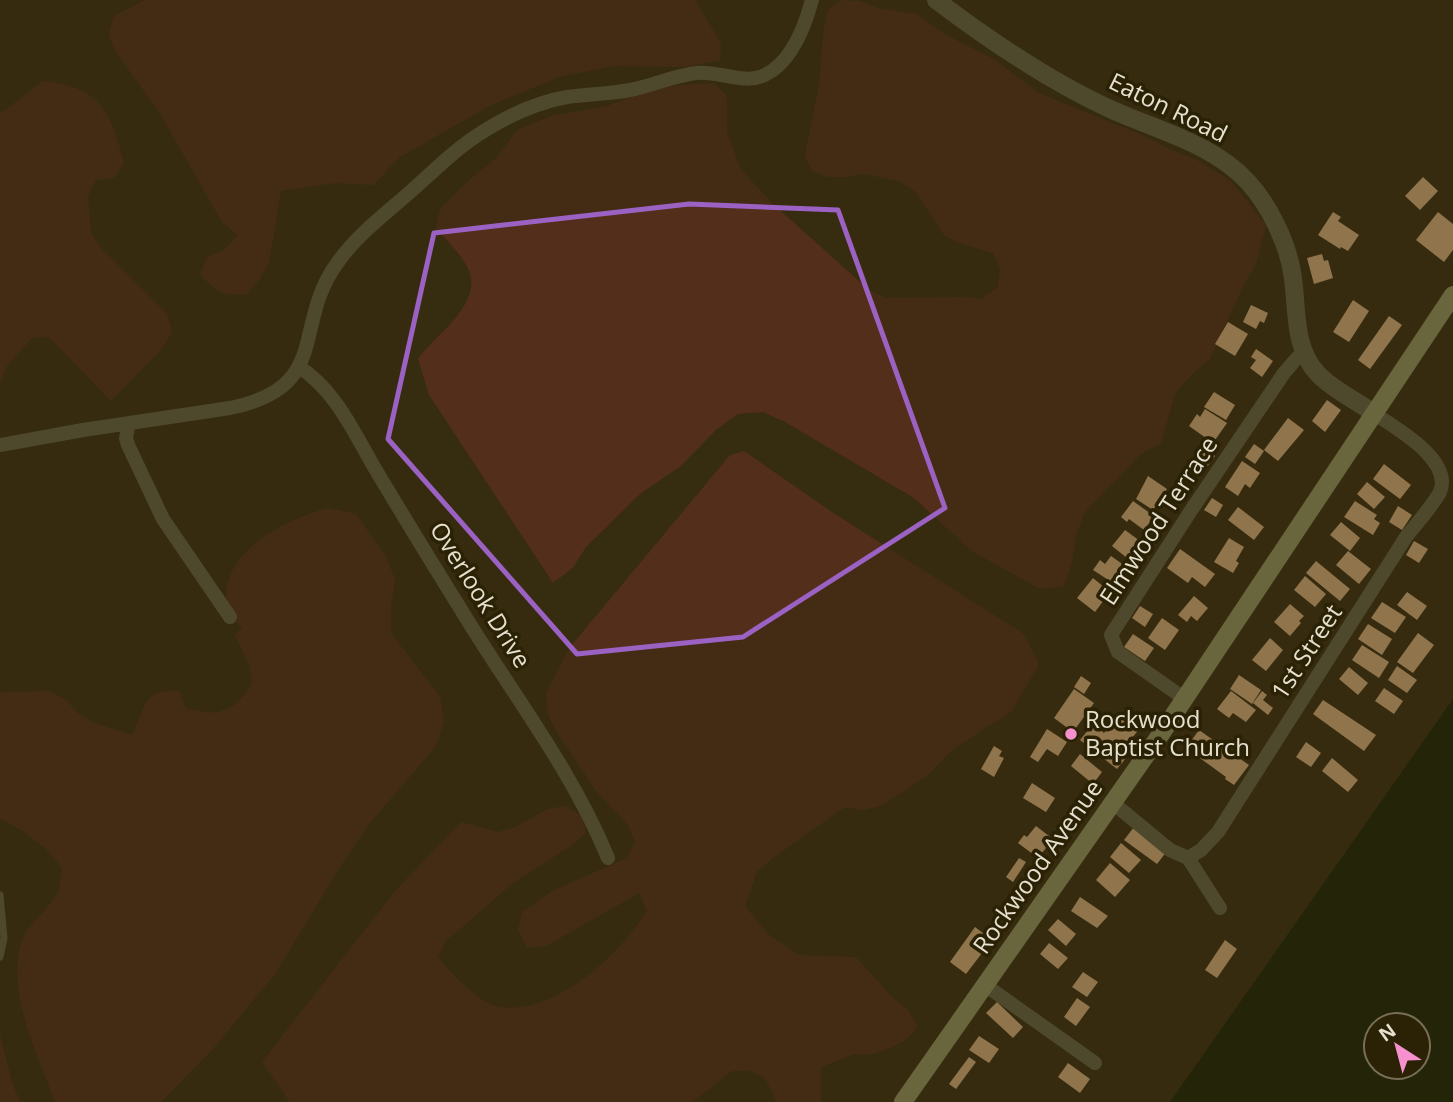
<svg xmlns="http://www.w3.org/2000/svg" width="1453" height="1102" font-family="'Open Sans',sans-serif">
  <rect width="100%" height="100%" fill="#362c0f"/>
  <!-- green -->
  <path fill="#532e1a" d="M145,0H695L721,43L720,60L684,67L614,66L559,77L491,105L400,157L373,185L335,183L281,191L269,263L260,279L247,294C222,296 216,292 200,274L207,257L225,249L238,235L222,222L159,112L115,51L109,34L114,16Z
    M841,0L860,1L878,8L916,14L946,35L994,59L1039,93L1149,138L1167,148L1201,162L1232,182L1266,225L1256,264L1243,286L1210,359L1191,375L1175,394L1161,443L1140,455L1085,512L1076,535L1072,561L1064,586L1040,589L973,552L914,498L785,422L763,412L738,414L717,429L681,466L640,494L586,547L573,568L553,583L429,395L418,359C436,334 482,305 469,271C463,256 446,240 436,228L440,209L466,183L496,158L517,130L551,116L607,106L642,93L678,85L715,83L727,97V132L740,168L772,203L869,290L886,298L962,297L982,299L998,287L1000,269L993,253L959,243L944,235L915,191L899,181L864,174L846,177H828L812,171L805,156L819,84L824,28L828,10Z
    M43,81C101,87 111,111 124,163L114,178L96,180L88,196L91,233L102,249L167,314L172,332L162,349L111,401L49,337L32,338L7,366L0,383V114Z
    M744,451L835,514L1024,634L1039,664L1012,711L952,750L928,775L881,806L863,810L845,807L770,860L757,872L745,906L768,934L799,955L856,957L893,998L908,1010L918,1026L906,1040L890,1048L872,1054H854L821,1067V1102H777L765,1078L750,1071H732L692,1102H290L262,1062L395,891L461,822L498,832L516,827L547,809L566,806L582,816L586,833L574,844L513,883L445,942L438,957C447,970 479,1002 495,1006C552,1019 620,955 647,910L639,893L546,946L527,948L518,930L522,912L552,891L627,858L635,842L628,825L596,791L555,729L547,712L546,693L570,647L730,455Z
    M328,508L356,514L385,555L395,579L391,606V633L440,697L444,722L436,746L370,823L338,870L275,974L212,1050L161,1102H55C38,1055 0,980 26,932C35,919 49,908 57,894C60,887 61,876 62,868L46,849L24,832L0,818V692L50,691L66,700L79,714L95,723L132,735C147,707 141,689 179,691L186,708C218,718 234,712 252,684L250,667L235,635L242,627L228,613C227,605 225,593 227,585C237,543 291,518 328,508Z
    M0,1035L12,1082L20,1102H0Z"/>
  <!-- water -->
  <path fill="#0c1b02" fill-rule="evenodd" d="M1453,699V1102H1170ZM1376,1025H1418V1067H1376Z"/>
  <!-- building -->
  <path fill="#fbcc98" d="M1423,177L1438,191L1420,210L1405,196Z
    M1333,212L1341,217L1338,221L1359,235L1348,251L1341,247L1340,249L1318,235Z
    M1438,212L1453,224V250L1444,262L1416,240Z
    M1322,254L1324,261L1328,260L1333,278L1314,284L1307,258Z
    M1353,300L1369,311L1349,342L1333,332Z
    M1251,305L1268,313L1264,323L1260,321L1256,329L1243,322Z
    M1389,316L1402,325L1370,369L1358,360Z
    M1228,322L1248,334L1235,356L1215,344Z
    M1256,349L1273,361L1262,377L1250,368L1256,360L1251,357Z
    M1214,392L1235,405L1226,420L1204,407Z
    M1327,400L1341,410L1325,432L1312,421Z
    M1205,409L1227,423L1213,443L1189,426L1197,414L1200,417Z
    M1288,418L1304,430L1278,461L1264,450Z
    M1254,444L1264,451L1255,464L1245,457Z
    M1202,447L1215,456L1206,468L1194,459Z
    M1242,461L1260,473L1250,488L1245,484L1238,496L1225,487Z
    M1384,464L1411,485L1400,499L1373,479Z
    M1148,476L1167,489L1153,510L1136,499Z
    M1367,482L1385,497L1374,509L1357,494Z
    M1212,498L1223,505L1216,517L1204,510Z
    M1133,501L1154,516L1144,530L1129,519L1127,522L1121,517Z
    M1355,501L1377,515L1374,519L1380,523L1373,535L1344,517Z
    M1398,506L1412,515L1402,530L1389,522Z
    M1238,507L1264,527L1254,540L1228,520Z
    M1341,522L1360,538L1350,551L1330,535Z
    M1125,530L1140,541L1127,558L1112,546Z
    M1229,538L1244,547L1236,561L1239,563L1233,573L1214,562Z
    M1414,541L1428,549L1419,563L1406,555Z
    M1180,549L1215,574L1205,587L1192,577L1188,583L1167,568Z
    M1348,551L1371,569L1359,584L1336,565Z
    M1111,556L1128,568L1116,585L1093,570L1100,560L1105,564Z
    M1316,561L1350,589L1340,601L1306,573Z
    M1305,576L1326,594L1315,607L1294,590Z
    M1093,578L1110,592L1095,612L1077,598Z
    M1407,592L1427,606L1417,620L1397,605Z
    M1194,596L1208,608L1197,621L1191,616L1187,622L1178,615Z
    M1382,602L1406,617L1395,633L1371,618Z
    M1290,604L1304,616L1299,621L1301,623L1290,636L1274,622Z
    M1140,606L1153,614L1145,627L1132,618Z
    M1162,618L1179,630L1165,650L1148,638Z
    M1328,620L1336,626L1327,639L1319,633Z
    M1368,624L1392,639L1382,655L1358,639Z
    M1418,633L1434,645L1413,673L1397,662Z
    M1133,634L1154,648L1145,661L1124,647Z
    M1270,638L1283,650L1266,671L1252,660Z
    M1362,645L1389,662L1379,678L1352,660Z
    M1397,666L1417,680L1407,693L1388,680Z
    M1349,667L1368,683L1358,695L1339,679Z
    M1239,675L1261,690L1252,704L1230,689Z
    M1081,676L1091,683L1084,694L1074,687Z
    M1384,688L1403,701L1394,714L1375,701Z
    M1074,689L1094,703L1073,732L1054,718Z
    M1231,691L1256,710L1246,722L1233,713L1229,718L1217,709Z
    M1262,691L1267,695L1263,700L1273,708L1268,715L1253,703Z
    M1323,700L1376,735L1364,751L1313,714Z
    M1120,713L1140,728L1124,748L1130,753L1117,769L1080,740L1093,724L1104,733Z
    M1047,729L1067,742L1058,756L1047,749L1038,762L1030,757Z
    M1199,730L1249,765L1234,785L1225,779L1226,777L1186,748Z
    M1306,742L1321,753L1311,767L1296,757Z
    M994,746L1002,751L999,756L1004,758L994,777L981,769Z
    M1080,754L1102,772L1093,784L1071,766Z
    M1332,758L1358,780L1348,792L1322,771Z
    M1032,783L1055,798L1046,812L1023,798Z
    M1036,826L1053,839L1038,858L1018,843L1024,835L1027,837Z
    M1134,827L1167,851L1157,864L1124,840Z
    M1121,843L1141,860L1129,873L1110,857Z
    M1019,858L1026,862L1013,882L1006,877Z
    M1110,863L1130,880L1115,897L1096,880Z
    M1080,897L1108,916L1097,928L1071,911Z
    M1058,919L1076,934L1066,946L1048,930Z
    M975,927L992,940L966,974L950,962Z
    M1225,940L1237,949L1217,978L1205,970Z
    M1049,943L1068,958L1058,969L1040,954Z
    M1083,972L1098,982L1087,997L1072,987Z
    M1077,998L1090,1007L1076,1026L1064,1017Z
    M997,1002L1023,1027L1013,1038L986,1013Z
    M979,1036L999,1049L989,1063L969,1050Z
    M969,1057L976,1062L956,1089L949,1084Z
    M1068,1063L1090,1079L1080,1093L1058,1077Z"/>
  <g fill="none" stroke-linecap="round" stroke-linejoin="round">
    <!-- service -->
    <path stroke="#6a6d53" stroke-width="7" d="M0,895L4,938L0,957"/>
    <!-- minor -->
    <path stroke="#6a6d53" stroke-width="14" d="M299,367C336,390 355,435 377,472C404,517 432,563 460,608C510,691 571,768 608,858
      M129,423L126,438L128,445L163,519L230,617
      M0,445L83,430L230,408C333,387 291,325 338,262C357,235 385,214 410,192C434,171 456,148 484,131C508,116 538,102 567,97C588,94 609,94 630,90C652,86 675,75 697,73C720,71 743,85 765,75C792,62 805,26 812,0
      M1185,699L1118,652L1111,635L1190,512L1284,373L1297,358L1305,354
      M1113,803L1170,850L1188,858L1201,850L1218,832L1406,537C1417,523 1431,508 1440,492C1453,460 1397,429 1375,414
      M1188,858L1220,908
      M985,985L1095,1063"/>
    <!-- tertiary -->
    <path stroke="#6a6d53" stroke-width="18" d="M936,0C989,40 1047,80 1108,108C1155,130 1211,142 1248,182C1269,205 1287,242 1292,272C1298,306 1292,347 1318,374C1333,390 1357,401 1375,414"/>
    <!-- primary -->
    <path stroke="#a7ac76" stroke-width="18" d="M903,1102L1163,731L1453,295"/>
  </g>
  <!-- marked area -->
  <path d="M0 0H1453V1102H0ZM689,204L838,210L945,508L743,637L577,654L388,439L434,233Z" fill="#362c0f" fill-opacity=".55" fill-rule="evenodd"/>
  <path fill="none" stroke="#9b62c4" stroke-width="5" stroke-linejoin="round" d="M689,204L838,210L945,508L743,637L577,654L388,439L434,233Z"/>
  <!-- markers -->
  <circle fill="#f790ce" stroke="#2b2205" stroke-width="2.5" cx="1071" cy="734" r="7"/>
  <g text-anchor="middle" stroke-width="7" stroke-linejoin="round" paint-order="stroke">
    <!-- street labels -->
    <g font-size="24" fill="#e6e0cf" stroke="#2b2205">
      <text transform="translate(1168 108) rotate(26)" y="8">Eaton Road</text>
      <text transform="translate(1159 521) rotate(-57)" y="8">Elmwood Terrace</text>
      <text transform="translate(480 595) rotate(58)" y="8">Overlook Drive</text>
      <text transform="translate(1307 652) rotate(-57)" y="8">1st Street</text>
      <text transform="translate(1038 867) rotate(-55)" y="8">Rockwood Avenue</text>
    </g>
    <!-- poi labels -->
    <g font-size="24" fill="#e6e0cf" stroke="#2b2205" text-anchor="start">
      <text x="1085" y="728">Rockwood<tspan x="1085" dy="28">Baptist Church</tspan></text>
    </g>
  </g>
  <!-- north arrow -->
  <g transform="translate(1397 1046) rotate(324)"><circle r="33" fill="#2b2205" stroke="#766e56" stroke-width="2"/>
  <path d="M0-5L12 26L0 18L-12 26Z" fill="#f790ce"/>
  <text y="-10" font-size="19" font-weight="bold" text-anchor="middle" fill="#e6e0cf">N</text>
  </g>
</svg>
